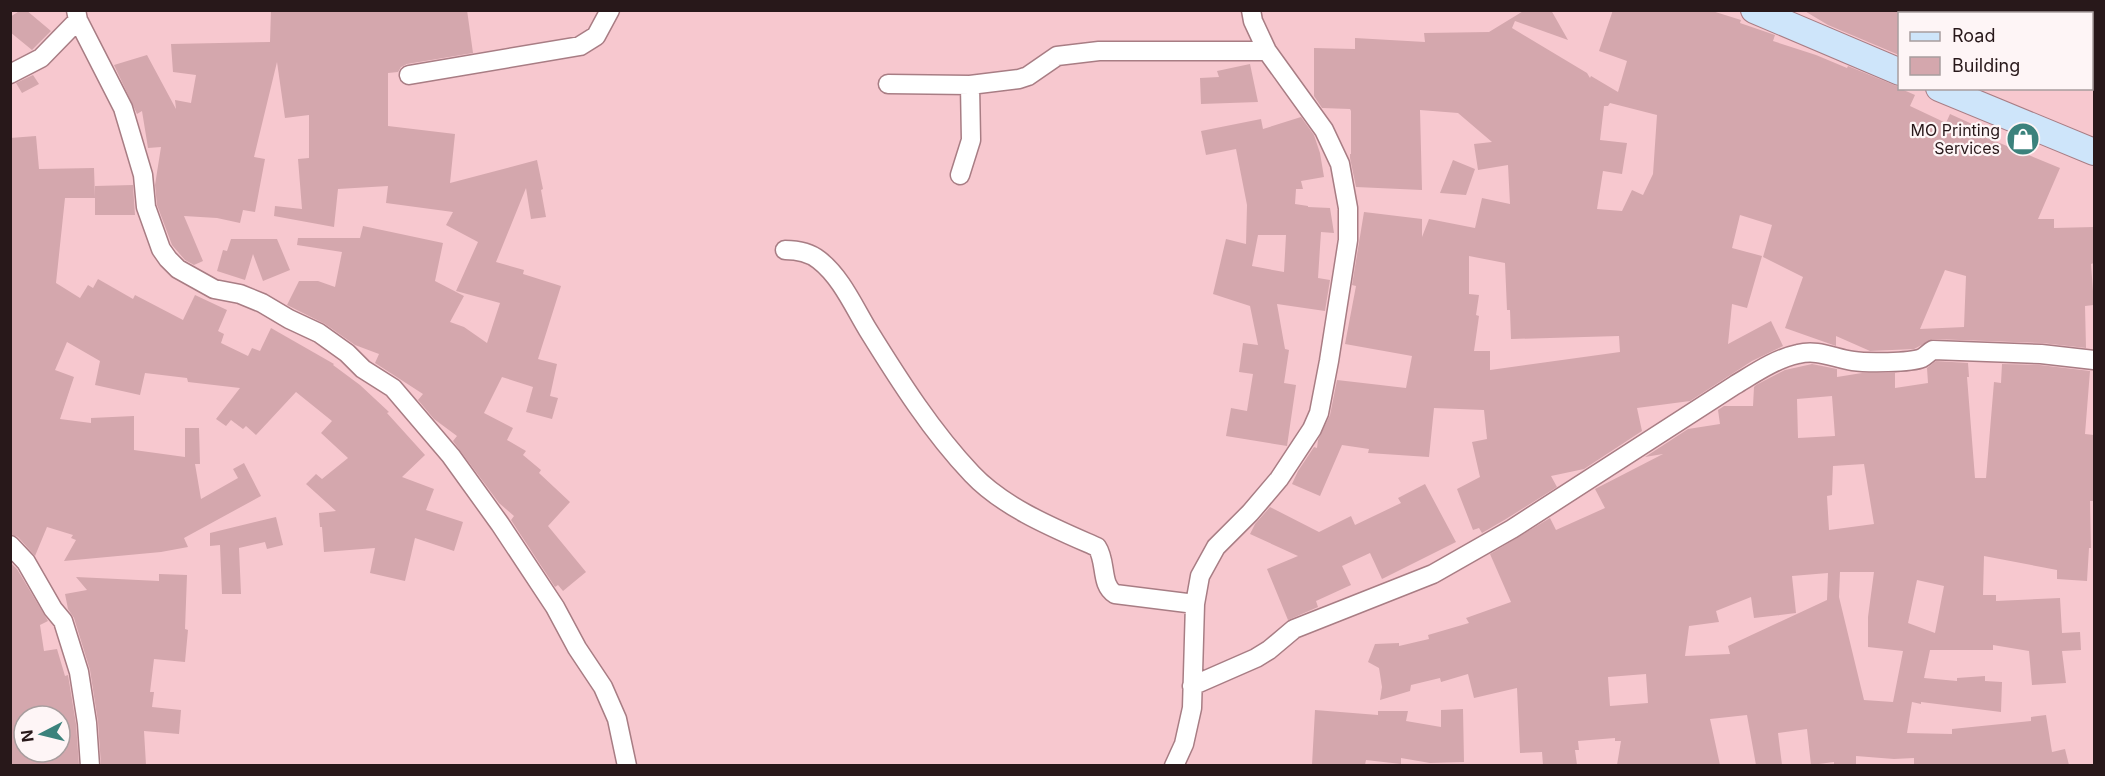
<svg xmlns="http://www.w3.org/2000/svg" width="2105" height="776" font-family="Inter,sans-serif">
  <rect width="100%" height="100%" fill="#f7c8cf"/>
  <!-- building -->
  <path fill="#d4a7ad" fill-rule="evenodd" d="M21,10H26L51,31L32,50L10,32V17Z
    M271,10H467L473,53L407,64L401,67L398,72L388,73V126L455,134L450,183L537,160L543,189L541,190L546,217L531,219L526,188L496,262L524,270L523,274L561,286L538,359L557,364L550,396L558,398L552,419L526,412L533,387L502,377L484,413L513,428L507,440L526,451L523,455L541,470L539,473L570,502L548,526L586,572L563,591L558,585L555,587L511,520L514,516L499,503L453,441L457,436L434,419L418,400L423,394L375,363L379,354L355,345L325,324L287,305L299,281H318L335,287L342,252L297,245L298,238H360L363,226L443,243L435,281L464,296L450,322L464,327L487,343L500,303L456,291L478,242L446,225L453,212L386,203L388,186L338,189L334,227L274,216L275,206L302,209L298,159L309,158V115L285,118L277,62L254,157L265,159L255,212L243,210L240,223L217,218L184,216L203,261L194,265L185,260L172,245L157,205L155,185L161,147L148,148L142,111L137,114L114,65L147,55L176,109L175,100L191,103L196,75L173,72L171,44L270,42Z
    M1525,10H1551L1568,40L1515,21L1512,28L1587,73L1590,78L1591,76L1618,92L1627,61L1599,51L1613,10H1709L1741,20L1740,23L1775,35L1773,41L1816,55L1847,68L1848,66L1899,87V88L1915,95L1910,106L1946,123L1950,114L1981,128L1978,134L2060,168L2038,219H2054V228L2094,227V263L2091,264L2094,305L2085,306L2086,348L2042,343L1933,339L1914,349L1870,351L1836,336V346L1785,328L1803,277L1763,257L1772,225L1740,215L1732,248L1762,256L1747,308L1732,304L1728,344L1771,321L1783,346L1752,361L1690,401L1637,408L1642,431L1584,469L1551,476L1557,487L1506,519L1482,533L1479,528L1473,530L1457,489L1480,477L1472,442L1487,439L1484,410L1434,408L1429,457L1368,453L1369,449L1342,445L1320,496L1292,484L1298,471L1314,447L1317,448L1318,440L1330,415L1337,380L1406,388L1412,356L1345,344L1356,286L1352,285L1364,212L1422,219V237L1429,219L1475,228L1482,198L1510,204L1508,165L1478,170L1474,144L1492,142L1458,113L1420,110L1422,190L1356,187L1350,158V154H1351V111L1350,109L1322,108L1314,96V48L1355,49V38L1425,42L1424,33L1489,32ZM1610,103L1657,115L1653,174L1643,195L1632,190L1622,211L1597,209L1603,171L1622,174L1627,143L1600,140L1604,106H1608ZM1469,256L1505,263L1507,310H1510L1511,339L1619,336L1620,352L1490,370V351H1474L1479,316L1476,315L1479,295L1469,294ZM1945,270L1966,276L1964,327L1920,329Z
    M1803,10H1899V55L1828,25Z
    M1250,64L1258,102L1201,104L1200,78L1219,77L1217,71Z
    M33,75L39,84L22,93L16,83Z
    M1301,117L1314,135L1320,153L1324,177L1301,181L1303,189H1296L1295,204L1308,206V207L1330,208L1334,233L1321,232L1318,278L1330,280L1325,311L1277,304L1285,349L1289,350L1284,383L1296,385L1287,446L1226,436L1231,408L1247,411L1253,374L1239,372L1243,343L1258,345L1250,306L1213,294L1226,239L1246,244L1247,205L1236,149L1206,155L1201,131L1261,119L1263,129ZM1258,235H1286L1284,272L1252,266Z
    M36,136L39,169L94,168L95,198H65L56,283L80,298L88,285L93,288L98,279L133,299L135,295L183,320L195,295L227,310L218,331L224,334L221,343L248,356L252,348L260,351L271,328L334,364L333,365L360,385L389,412L387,413L425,455L402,477L434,489L426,510L463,522L454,551L415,538L405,581L370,573L375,548L324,552L322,527H320L319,513L336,511L306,484L316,474L322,479L348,458L321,433L332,421L296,392L256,435L246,426L243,429L231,420L226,426L216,419L240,388L188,382L187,378L145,373L140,395L95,385L100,361L67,342L55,370L74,377L60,419L91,423V418L134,416V450L185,457V428H199L200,464H195L201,499L238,478L233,469L244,463L261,496L184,538L188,547L161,552L64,561L76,540L71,538L73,535L47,527L35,556L18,537L10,534V138Z
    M1453,160L1475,169L1466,195L1440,193Z
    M133,185L135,215H95V186Z
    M231,239H277L290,270L263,281L253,254L245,280L217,271L223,250L227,251Z
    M1936,361L1968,363L1969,377H1967L1975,478H1986L1994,382L2001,383L2002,364L2040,365L2090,371L2085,434L2094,435V501H2090L2091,548H2089L2087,581L2057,579V570L1984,556L1983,595H1996V601L2060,598L2062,633L2080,632L2081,650L2062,651L2066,683L2032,685L2029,651L1993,645V650H1930L1924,678L1957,681V678L1985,676V681L2002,682L2001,712L1921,702V704L1912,702L1907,733L1952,734V729L2031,721V717L2046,715L2052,752L2065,749L2069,765H1914V758L1894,759L1856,756V765H1834V762L1811,765L1807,729L1778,733L1782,765H1756L1747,715L1710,719L1720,765H1617L1621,741H1615V738L1578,741L1579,750H1575L1577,765H1543L1542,752L1520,753L1517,688L1474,698L1468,674L1441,682L1440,678L1411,685L1410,691L1380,700L1382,687L1379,668L1368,662L1375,644L1399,643V646L1429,639L1428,635L1469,623L1466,618L1511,602L1490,554L1550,518L1556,530L1605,508L1595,489L1663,454L1645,457L1688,429L1720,424L1718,410L1724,406H1753L1754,387L1756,385L1785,370L1812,364L1837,369V377L1862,373H1895V388L1928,383L1927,368ZM1832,396L1835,436L1798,438L1797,399ZM1864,464L1874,524L1829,530L1827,496L1832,495L1833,466ZM1840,572H1874L1868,617V647L1903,651L1893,702L1864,700L1839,597ZM1828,573L1827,600L1728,646L1730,654L1685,656L1689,626L1719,622L1716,611L1751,597L1754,618L1796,613L1792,576ZM1917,580L1944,586L1935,633L1908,623ZM1646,674L1648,703L1610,706L1608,677Z
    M1425,484L1456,542L1382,579L1370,553L1342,566L1351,585L1316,601L1318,607L1288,620L1267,569L1298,556L1250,534L1255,524L1270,507L1319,532L1351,516L1355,525L1401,503L1398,498Z
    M276,517L283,545L267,549L265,542L239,548L241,594H222L220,545L210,546V533Z
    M10,562L17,569L48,621L40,625L44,651L57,649L65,676L68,675L76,724L79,765H10ZM24,716H60V728L64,736L65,752H24Z
    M159,574L187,575L185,629L188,630L185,662L154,659L150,692H154L152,707L181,710L179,734L144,731L146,765H101L98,722L90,670L74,618L68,609L65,594L87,590L76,577L159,581Z
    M1463,709L1464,762L1430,763L1401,758V764L1366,760L1365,765H1312L1315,710L1378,715V711H1408L1406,721L1441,727V710Z"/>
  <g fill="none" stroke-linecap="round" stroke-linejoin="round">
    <!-- street casing -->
    <g stroke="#a87d84" stroke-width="21">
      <path id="street" d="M76,10L78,20L123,108L143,175L146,207L161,249L168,259L178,269L214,289L240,294L262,303L289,319L319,333L347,353L363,369L393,388L451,456L500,524L555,607L577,648L603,687L617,719L627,766
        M10,74L41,58L78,20
        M409,75L580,46L596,36L610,10
        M888,84L970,85L1019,79L1028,76L1057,56L1099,51H1267
        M960,175L971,140L970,85
        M785,250C797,250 809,252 819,260C841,277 854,307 868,330C899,380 932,432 972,474C1004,508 1056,529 1097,547C1107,562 1100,585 1115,594L1195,604
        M10,545L26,562L53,609L63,621L79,672L87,723L90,766
        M1192,686L1256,658L1269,650L1294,629L1433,574L1512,529L1735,385C1755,373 1775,359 1798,354C1818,349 1833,358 1853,361C1866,363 1910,363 1922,358C1926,356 1929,352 1933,350L2041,354L2094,360
        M1174,766L1184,744L1192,708L1195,604L1200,576L1216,547L1250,513L1279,479L1312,429L1319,413L1329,361L1348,240V208L1340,164L1324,130L1267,51L1253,21L1251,10"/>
    </g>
    <!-- secondary casing -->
    <g stroke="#a87d84" stroke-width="28">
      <path id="secondary" d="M1754,10L1900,72
        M1939,88L2094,152"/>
    </g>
    <!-- street -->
    <use href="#street" stroke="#fff" stroke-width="18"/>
    <!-- secondary -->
    <use href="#secondary" stroke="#cee5fa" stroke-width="26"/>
  </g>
  <!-- icons -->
  <defs>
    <g id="shop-disc" transform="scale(1.725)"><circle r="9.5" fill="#3b827c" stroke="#fef5f6"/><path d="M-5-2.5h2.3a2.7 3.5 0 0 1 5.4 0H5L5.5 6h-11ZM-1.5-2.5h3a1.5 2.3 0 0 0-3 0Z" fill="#fff"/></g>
  </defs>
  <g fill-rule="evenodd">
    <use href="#shop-disc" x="2023" y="139"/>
  </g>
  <g text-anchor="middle" stroke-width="4.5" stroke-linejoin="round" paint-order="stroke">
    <!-- poi labels -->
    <g font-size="16" fill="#28181a" stroke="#fef5f6" text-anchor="end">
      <text x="2000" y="136">MO Printing<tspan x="2000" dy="18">Services</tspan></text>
    </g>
  </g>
  <!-- border -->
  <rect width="2105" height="776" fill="none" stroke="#28181a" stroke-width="24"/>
  <!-- legend -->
  <rect x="1898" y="12" width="195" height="78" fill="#fef5f6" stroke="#a89d9e" stroke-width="1.5"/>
  <rect x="1910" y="32" width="30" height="9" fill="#cee5fa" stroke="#a89d9e" stroke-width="1.5"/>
  <text x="1952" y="42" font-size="18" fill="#28181a">Road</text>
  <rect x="1910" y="57" width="30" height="18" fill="#d4a7ad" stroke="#a89d9e" stroke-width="1.5"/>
  <text x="1952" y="72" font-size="18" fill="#28181a">Building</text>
  <!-- north arrow -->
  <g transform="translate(42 734) rotate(263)"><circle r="28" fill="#fef5f6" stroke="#a89d9e" stroke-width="1.5"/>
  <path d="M0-4.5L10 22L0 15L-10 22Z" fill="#3b827c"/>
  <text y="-9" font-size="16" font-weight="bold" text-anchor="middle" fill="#28181a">N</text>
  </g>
</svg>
